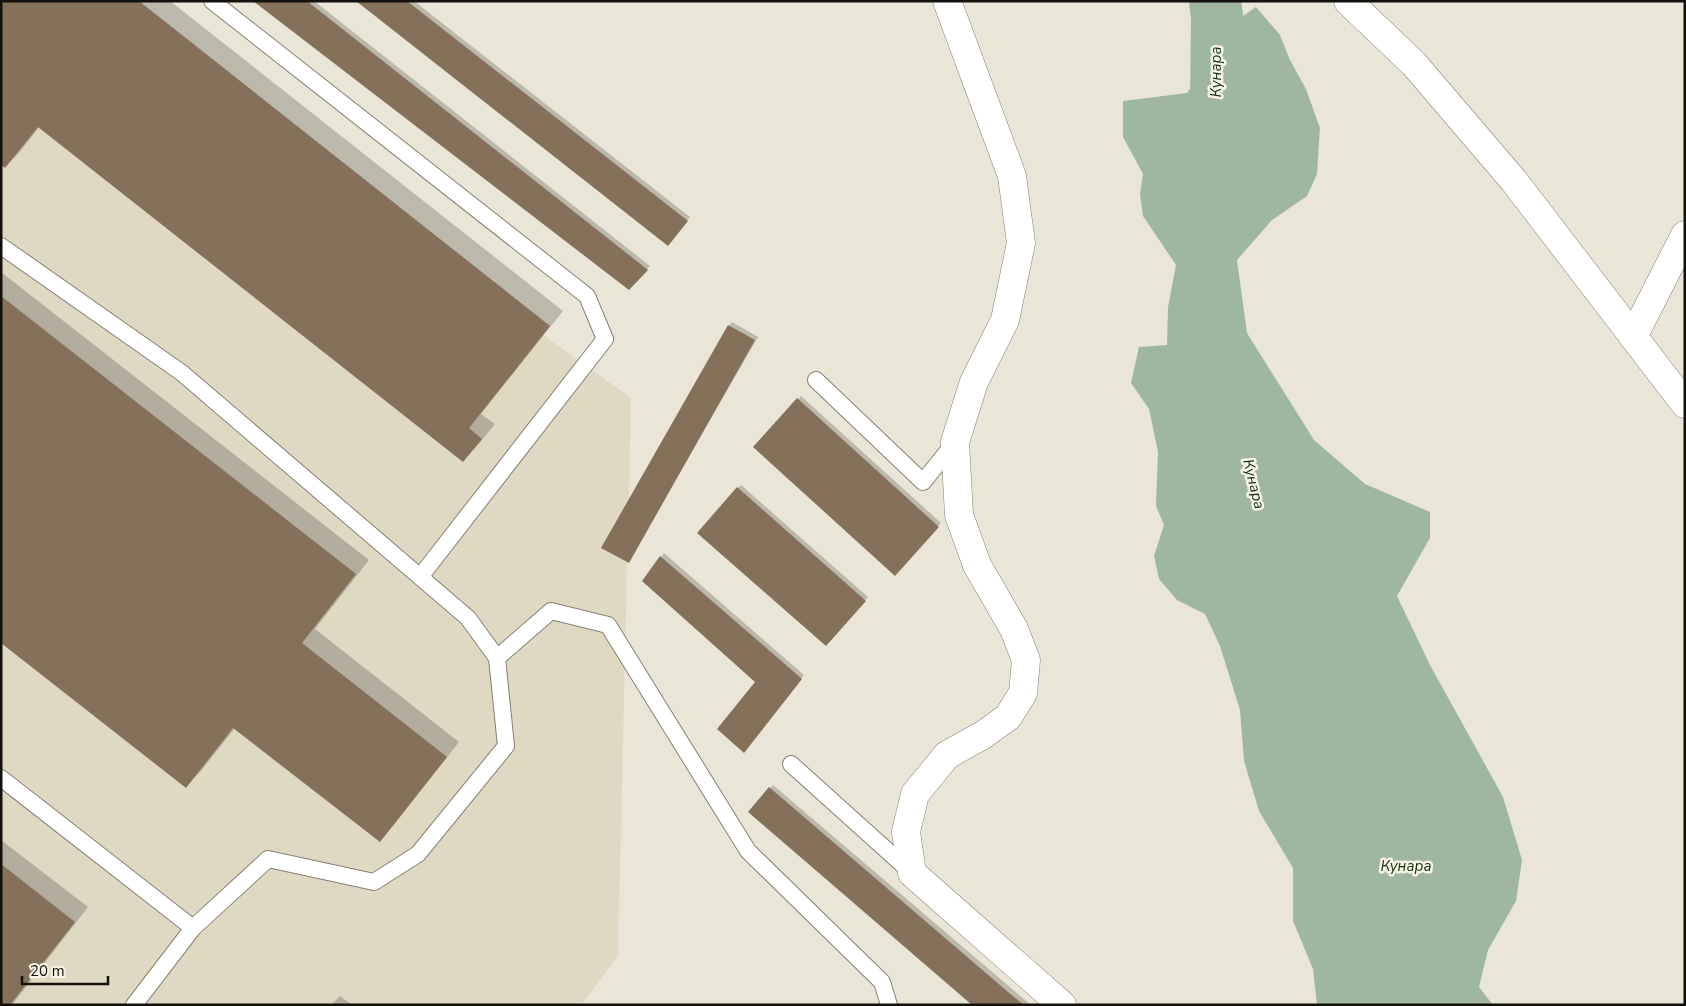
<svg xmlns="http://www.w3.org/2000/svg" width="1686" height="1006" font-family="'Nunito Sans',sans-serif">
  <rect width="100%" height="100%" fill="#eae6d7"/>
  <!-- built -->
  <path fill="#dfd9c3" d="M1,1H78L631,398L618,956L581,1005H1Z"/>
  <!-- water -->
  <path fill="#a0b79f" d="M1256,7L1280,35L1290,60L1306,89L1320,128L1317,174L1307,196L1272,220L1237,260L1247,333L1314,440L1365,484L1430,512V538L1397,596L1430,665L1503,797L1522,860L1516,901L1488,950L1479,987L1493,1005H1317L1313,969L1293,921V868L1259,811L1244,761L1240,710L1220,646L1205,614L1177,600L1159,579L1154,556L1164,525L1156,506L1158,452L1149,409L1131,383L1139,347L1167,345L1168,307L1176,265L1143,216L1140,194L1143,174L1123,137V101L1187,93L1204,69L1211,38Z"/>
  <!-- shadow -->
  <path fill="#0003" d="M1,1H170L563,311L481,414L495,424L477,446L463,460L40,126L19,153L5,167Z
    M254,1H314L650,266L629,289Z
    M358,1H414L690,217L671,241Z
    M1,272L369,560L315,629L459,742L393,826L379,840L235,728L200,772L186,786L1,641Z
    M732,322L758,337L628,562L729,326Z
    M801,396L941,523L894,574L754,447Z
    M741,485L868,597L829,641L738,488Z
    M664,553L804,675L747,748L757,682L644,581Z
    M773,785L1031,1005H974L750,812Z
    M1,840L88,907L12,1005H1Z
    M340,996L352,1005H331Z"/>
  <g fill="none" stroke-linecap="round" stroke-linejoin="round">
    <!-- river -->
    <path stroke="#a0b79f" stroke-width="52" d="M1215,1L1217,16L1216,106"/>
  </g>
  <!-- building -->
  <path fill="#85705a" d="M1,1H139L550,326L469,428L482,439L463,462L38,127L5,168L1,165Z
    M253,1H307L648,270L629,290Z
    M356,1H407L688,221L668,246Z
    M1,296L356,574L302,643L447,757L380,842L233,728L186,788L1,643Z
    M728,325L755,340L629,563L601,548Z
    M797,398L939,527L895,576L753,447Z
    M737,487L866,601L826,646L697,533Z
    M660,556L802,679L744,753L717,729L755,682L642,581Z
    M769,787L1008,992L1024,1005H972L748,812Z
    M1,864L75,922L10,1005H1Z"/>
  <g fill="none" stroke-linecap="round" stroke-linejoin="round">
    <!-- service casing -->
    <g stroke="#858174" stroke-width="18">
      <path id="service" d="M212,1L587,296L605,339L420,577
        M1,246L182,373L468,618L497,658L506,746L418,854L374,882L268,859L193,928
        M816,380L923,482L955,442
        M497,658L551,611L608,625L748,851L882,982L889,1005
        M791,764L912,873
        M1,778L193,928L134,1005"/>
    </g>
    <!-- minor casing -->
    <g stroke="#858174" stroke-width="29">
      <path id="minor" d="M947,1L1012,176L1021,243L1005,320L974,382L955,442L959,515L977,565L1014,629L1026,660L1023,693L1008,717L983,735L947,755L915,794L906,832L912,873L1062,1005
        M1633,337L1685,235"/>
    </g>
    <!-- tertiary casing -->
    <g stroke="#858174" stroke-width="29">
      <path id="tertiary" d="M1348,1L1414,64L1514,181L1685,404"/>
    </g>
    <!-- service -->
    <use href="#service" stroke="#fff" stroke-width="16"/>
    <!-- minor -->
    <use href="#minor" stroke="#fff" stroke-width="28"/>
    <!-- tertiary -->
    <use href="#tertiary" stroke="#fff" stroke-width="28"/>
  </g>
  <g text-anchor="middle" stroke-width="5" stroke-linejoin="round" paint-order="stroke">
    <!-- water labels -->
    <g font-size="15" font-style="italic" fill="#103310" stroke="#f7f3e4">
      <text transform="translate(1216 72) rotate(-90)" y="5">Кунара</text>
      <text transform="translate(1254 484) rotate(76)" y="5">Кунара</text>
      <text x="1406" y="871">Кунара</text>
    </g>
  </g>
  <!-- border -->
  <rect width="1686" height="1006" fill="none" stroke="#12110c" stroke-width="5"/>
  <!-- scale -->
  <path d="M22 976v8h86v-8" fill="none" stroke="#12110c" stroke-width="2.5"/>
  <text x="30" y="976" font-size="15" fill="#12110c" stroke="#f7f3e4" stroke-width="4" paint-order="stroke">20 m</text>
</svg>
